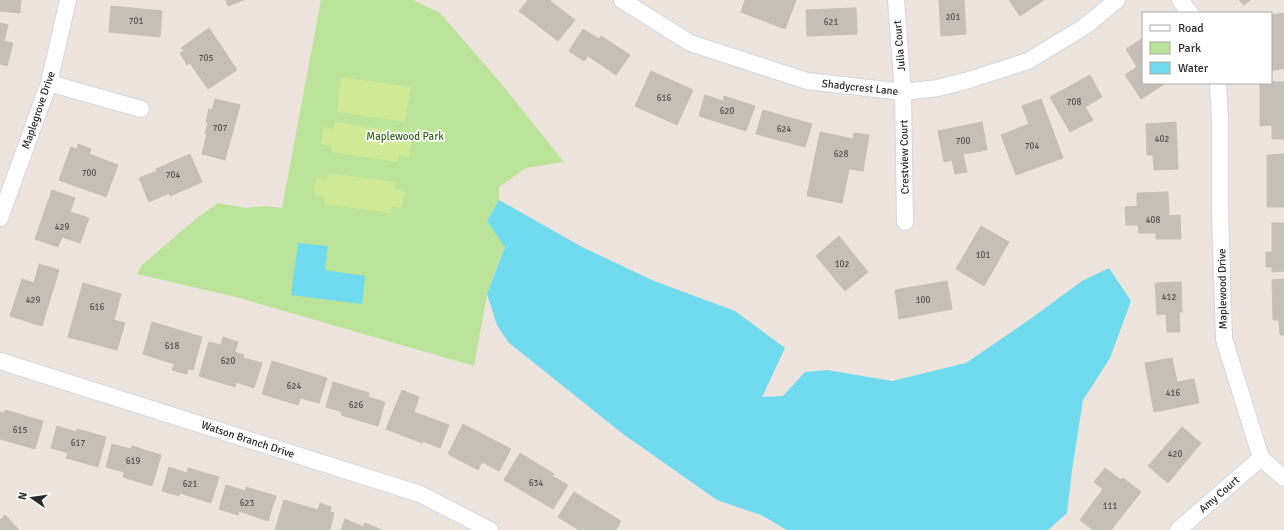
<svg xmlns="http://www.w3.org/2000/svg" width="1284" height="530" font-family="Signika,sans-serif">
  <rect width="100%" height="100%" fill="#ece4dd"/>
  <!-- green -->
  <path fill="#bbe399" d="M321,0H413L440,13L500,82L564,162L526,168L499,187V200L487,221L505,246L487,294L474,366L236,297L137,274L142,265L197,218L218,203L246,208L266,206L282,208Z"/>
  <!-- pitch -->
  <path fill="#d0ea95" d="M341,77L411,87L405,122L337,112Z
    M335,122L402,132L401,138L412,140L409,157L399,155L398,162L331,152L332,146L321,144L324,127L334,129Z
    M328,173L395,182L394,189L405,191L402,208L392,206L391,213L324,204L325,197L314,195L316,178L327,180Z"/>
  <!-- water -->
  <path fill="#70dbee" d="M499,200L582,247L654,281L735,311L785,348L762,397L783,396L805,372L827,370L892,381L966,363L1029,320L1082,281L1109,268L1131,301L1110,358L1083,400L1072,470L1067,513L1048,530H787L761,515L717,500L623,434L508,342L497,325L487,294L505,247L487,221Z
    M298,243L328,246L325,270L365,276L362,304L291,295Z"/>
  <!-- building -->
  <path fill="#c5bfb8" stroke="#c8c0b6" d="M0,0H21L20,13L0,11Z
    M226,0H244L228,6Z
    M528,0H551L550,1L575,20L558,41L519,11Z
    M745,0H796L785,29L741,12Z
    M939,0H964L966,34L941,36Z
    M1009,0H1044L1020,16Z
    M1239,0H1250L1244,5Z
    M111,6L162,11L160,37L109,32Z
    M856,8L857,34L807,36L806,10Z
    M1284,13V68L1271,71V15Z
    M0,23L8,25L4,41L13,43L7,66L0,64Z
    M209,28L237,70L208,89L190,63L187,65L180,53L184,51L181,48Z
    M583,29L599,39L601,36L630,55L616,75L588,56L584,61L569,51Z
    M1143,38V83H1166L1141,99L1125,75L1137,67L1126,49Z
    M651,71L693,90L677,125L635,106Z
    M1090,75L1102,97L1085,107L1093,120L1070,132L1050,97Z
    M1271,82H1284V139H1272V125L1260,126V83H1271Z
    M705,95L723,101L724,96L755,106L746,131L699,116Z
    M215,99L240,105L225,160L202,154L207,134H205L208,122H206L209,109L212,110Z
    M1041,99L1063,158L1016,175L1001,135L1029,124L1022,106Z
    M763,110L812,124L805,147L756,134Z
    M982,122L987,150L963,154L967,172L955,174L952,160L944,162L938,131Z
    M1176,122L1178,169L1154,170L1153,155H1147L1146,124Z
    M820,132L853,139L854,133L869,135L863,171L849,169L842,203L807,196Z
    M78,144L91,149L89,154L118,165L106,197L59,180L71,147L77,149Z
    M190,154L202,182L170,196L169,193L149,202L139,178L157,171L156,169Z
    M1284,154V207H1267V155Z
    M52,190L75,198L70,212L89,218L80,243L62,237L58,247L35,239Z
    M1168,192L1169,216L1180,215L1181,239H1156V233H1139L1138,225H1126L1125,207L1137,206V193Z
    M1272,223H1284V271L1272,272V267H1266V252H1272Z
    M981,226L1009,242L984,286L956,269Z
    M839,236L868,272L845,291L816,256Z
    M39,264L59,270L42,326L10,316L22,279L34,283Z
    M1284,279V335H1280L1279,320H1273L1272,280Z
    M947,281L952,309L899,319L895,290Z
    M1181,282L1182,312H1179L1180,332H1167L1166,314L1157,315L1155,283Z
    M83,283L121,294L114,320L125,323L117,350L68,337Z
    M152,322L202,337L193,370L188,369L187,374L172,370L174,364L143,354Z
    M223,337L238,342L235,352L244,355L243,358L262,363L254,388L236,382L235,387L199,376L209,342L221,345Z
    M1172,358L1177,382L1194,379L1199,403L1154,412L1145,363Z
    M272,361L327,378L319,403L300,398L298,405L262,394Z
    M333,382L369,393L368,397L385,402L378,426L341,415L342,412L326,407Z
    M402,390L419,397L414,412L449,425L440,448L423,441L422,443L386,429Z
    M5,410L43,421L35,449L0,439V412L4,413Z
    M463,424L511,449L499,471L482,462L478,470L448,454Z
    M57,426L76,432L77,429L106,437L98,467L66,458L68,453L51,448Z
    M1182,427L1201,443L1168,483L1148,466Z
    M112,444L131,449L132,446L161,455L152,486L123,477L124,472L106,467Z
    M520,453L554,474L552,476L568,485L553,509L504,480Z
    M169,467L187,473L188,468L219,477L211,503L180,493L179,496L162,491Z
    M1105,468L1121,480L1123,478L1141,492L1111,530H1093L1080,520L1103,489L1094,482Z
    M226,485L245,491L246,487L276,496L268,521L239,511L238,515L219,509Z
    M574,492L621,521L616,530H579L558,517Z
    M284,500L318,510L320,503L331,507L330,512L334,513L330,530H275Z
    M5,515L19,530H0V520Z
    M345,519L363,527L365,523L382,530H341Z"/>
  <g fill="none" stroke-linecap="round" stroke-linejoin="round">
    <!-- minor casing -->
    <g stroke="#d2d7e3" stroke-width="18">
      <path id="minor" d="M622,0L690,43L807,81L903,92L938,88L969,80L1028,61L1084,27L1117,0
        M896,0L903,92L905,222
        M1180,0L1190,13
        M49,83L141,109
        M1218,83L1220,119V210L1224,339L1261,458L1284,478
        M0,218L49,83L68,0
        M0,361L420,494L490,530
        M1178,530L1261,458"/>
    </g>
    <!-- minor -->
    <use href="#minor" stroke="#fff" stroke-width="16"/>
  </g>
  <g text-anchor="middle" stroke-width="3.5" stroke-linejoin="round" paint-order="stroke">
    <!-- number labels -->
    <g font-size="9" fill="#52504e">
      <text x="953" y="20">201</text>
      <text x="136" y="24">701</text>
      <text x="831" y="25">621</text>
      <text x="206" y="61">705</text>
      <text x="664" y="101">616</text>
      <text x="1074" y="105">708</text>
      <text x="727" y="114">620</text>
      <text x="220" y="131">707</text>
      <text x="784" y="132">624</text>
      <text x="1162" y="142">402</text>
      <text x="963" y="144">700</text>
      <text x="1032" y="149">704</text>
      <text x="841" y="157">628</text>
      <text x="89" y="176">700</text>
      <text x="173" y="178">704</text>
      <text x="1153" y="223">408</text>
      <text x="62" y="230">429</text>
      <text x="983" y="258">101</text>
      <text x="842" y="267">102</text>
      <text x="1169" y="300">412</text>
      <text x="33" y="303">429</text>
      <text x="923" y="303">100</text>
      <text x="97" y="310">616</text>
      <text x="172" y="349">618</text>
      <text x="228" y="364">620</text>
      <text x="294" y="389">624</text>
      <text x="1173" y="396">416</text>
      <text x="356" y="408">626</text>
      <text x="20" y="433">615</text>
      <text x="78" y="446">617</text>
      <text x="1175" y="457">420</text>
      <text x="133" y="464">619</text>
      <text x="536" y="486">634</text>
      <text x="190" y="487">621</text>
      <text x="247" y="506">623</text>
      <text x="1110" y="509">111</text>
    </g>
    <!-- street labels -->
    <g font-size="11" fill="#2b2b2b" stroke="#fff">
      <text transform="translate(899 46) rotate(-95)" y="4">Julia Court</text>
      <text transform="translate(860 87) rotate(6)" y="4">Shadycrest Lane</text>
      <text transform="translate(38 110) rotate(-71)" y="4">Maplegrove Drive</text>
      <text transform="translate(904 157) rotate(-91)" y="4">Crestview Court</text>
      <text transform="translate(1222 289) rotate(-91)" y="4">Maplewood Drive</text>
      <text transform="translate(248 439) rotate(18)" y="4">Watson Branch Drive</text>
      <text transform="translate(1219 494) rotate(-41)" y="4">Amy Court</text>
    </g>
    <!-- park labels -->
    <g font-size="11" fill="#33681a" stroke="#fff">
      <text x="405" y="140">Maplewood Park</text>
    </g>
  </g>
  <!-- legend -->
  <rect x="1142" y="12" width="130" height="72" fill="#ffffff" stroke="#aaaaaa"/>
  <rect x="1150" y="25" width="20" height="6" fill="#ffffff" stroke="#aaaaaa"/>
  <text x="1178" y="32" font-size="12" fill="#2b2b2b">Road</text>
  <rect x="1150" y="42" width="20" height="12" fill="#bbe399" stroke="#aaaaaa"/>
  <text x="1178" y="52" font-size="12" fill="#2b2b2b">Park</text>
  <rect x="1150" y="62" width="20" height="12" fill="#70dbee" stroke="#aaaaaa"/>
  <text x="1178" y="72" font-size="12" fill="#2b2b2b">Water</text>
  <!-- north arrow -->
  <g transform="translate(32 498) rotate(283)" stroke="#ffffff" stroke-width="3" paint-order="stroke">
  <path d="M0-3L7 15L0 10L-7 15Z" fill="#2b2b2b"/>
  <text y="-6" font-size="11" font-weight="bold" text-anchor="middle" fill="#2b2b2b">N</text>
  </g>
</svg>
